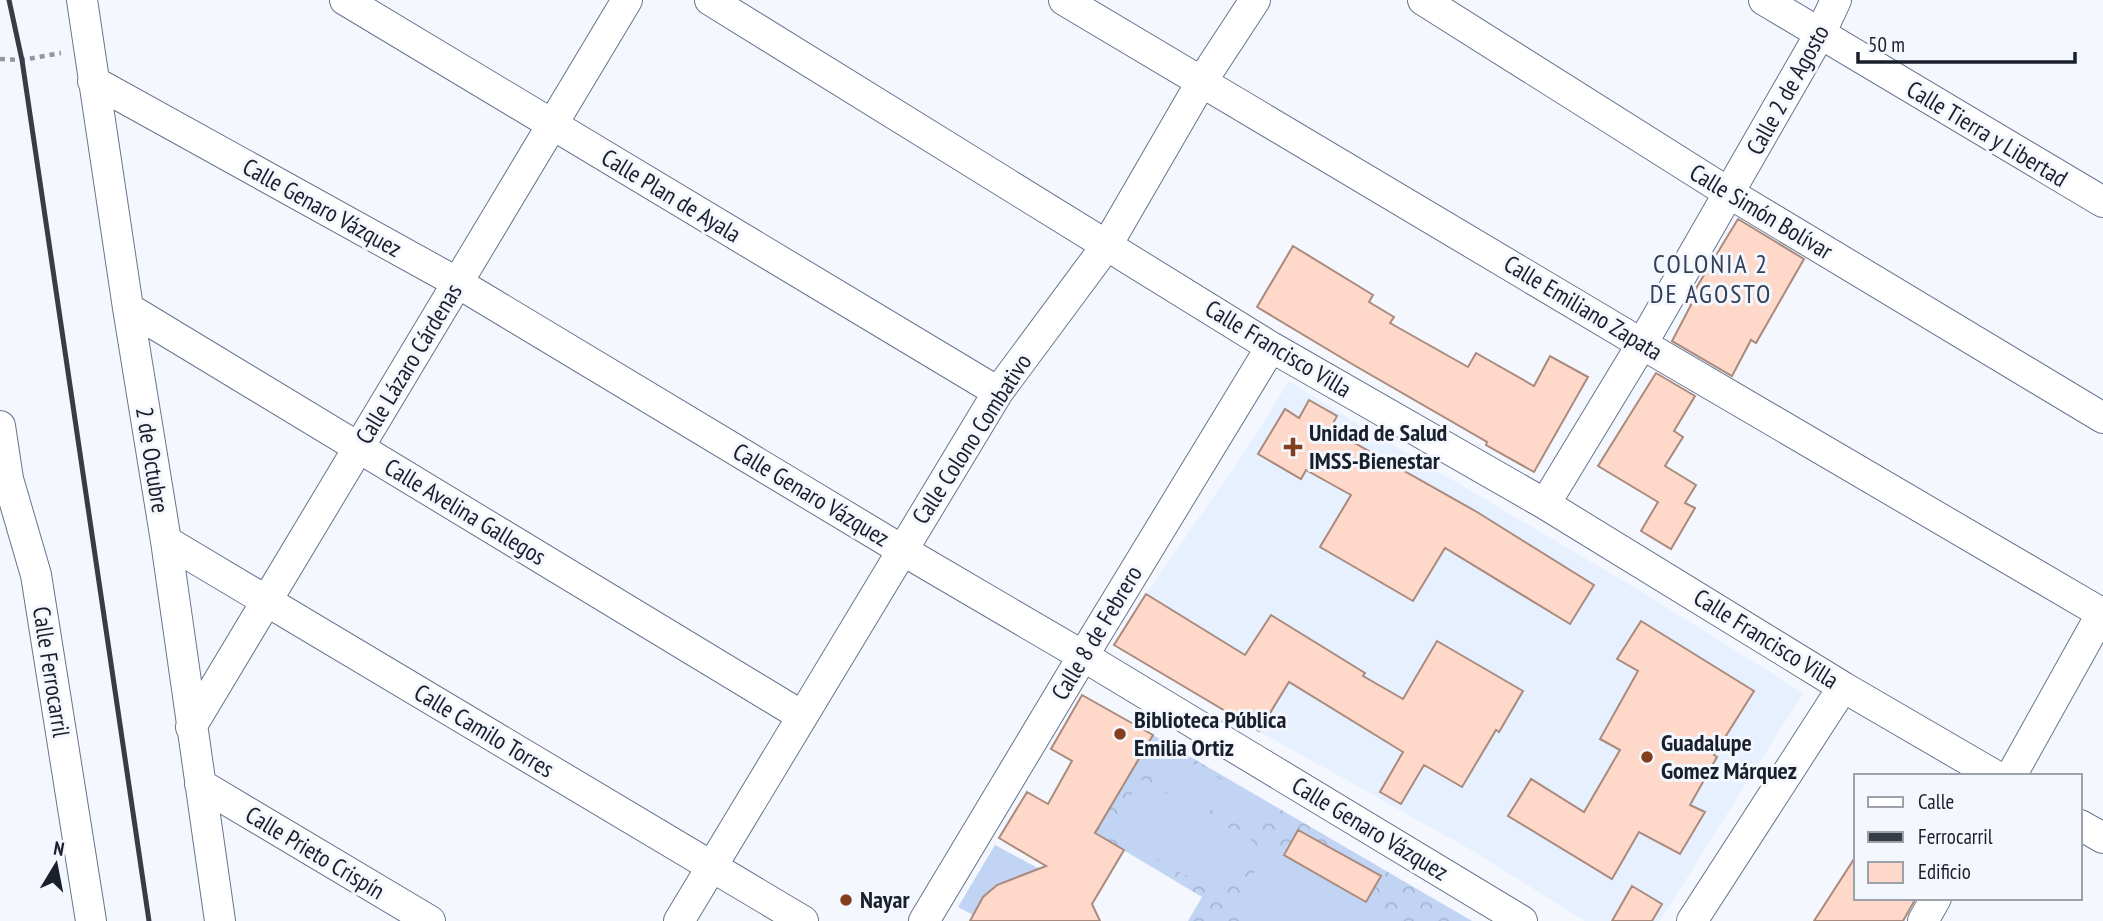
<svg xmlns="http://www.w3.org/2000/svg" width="2103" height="921" font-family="'PT Sans Narrow',sans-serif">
  <defs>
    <pattern id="forest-crowns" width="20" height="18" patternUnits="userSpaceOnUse" patternTransform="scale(1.75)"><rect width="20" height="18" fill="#c2d4f4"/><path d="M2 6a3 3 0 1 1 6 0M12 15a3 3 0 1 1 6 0" fill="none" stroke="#a6b6d1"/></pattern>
  </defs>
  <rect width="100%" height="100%" fill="#f4f7fd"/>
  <!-- built -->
  <path fill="#e7f0fe" d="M1289,381L1354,422L1637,589L1803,693L1660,921H1585L1473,851L1214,706L1114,645L1146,594L1242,456Z"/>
  <!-- forest -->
  <path fill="url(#forest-crowns)" d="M1153,735L1472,921H1188L1202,897L1095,833Z"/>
  <!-- garden -->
  <path fill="#c2d4f4" d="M1163,747L1272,808L1256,835L1148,775Z
    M1140,779L1254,842L1223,896L1110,833Z
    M995,845L1045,872L1040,880C1003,878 991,882 973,915L958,907Z
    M1269,847L1391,917L1388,921H1251L1232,910Z"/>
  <!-- building -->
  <path fill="#fed8c8" stroke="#aa8a7d" stroke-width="2" d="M1738,219L1804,259L1756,343L1751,340L1732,376L1672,341L1691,305L1687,303Z
    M1293,246L1373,295L1369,302L1394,317L1390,323L1468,367L1476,353L1534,386L1550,356L1588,377L1534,472L1486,445L1487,442L1352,364L1257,307Z
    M1656,373L1695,396L1674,431L1683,437L1665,466L1696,485L1685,503L1695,508L1671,549L1641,531L1658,502L1598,466Z
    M1309,400L1337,416L1330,429L1477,512L1594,585L1570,624L1445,548L1413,601L1320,547L1351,495L1306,470L1301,479L1258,454L1285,409L1299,418Z
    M1146,594L1245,655L1271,615L1365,673L1363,676L1403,699L1437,641L1523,691L1499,732L1496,730L1462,787L1424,765L1401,804L1380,792L1403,752L1289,682L1259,731L1114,645Z
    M1641,621L1754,691L1714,755L1717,757L1690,805L1705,812L1680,854L1639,832L1612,879L1508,816L1531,779L1584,812L1620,750L1600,739L1638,671L1617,659Z
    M1082,695L1153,735L1095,833L1124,850L1092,904L1100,921H970L983,897L997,885L1046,866L999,838L1027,792L1048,804L1072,761L1051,749Z
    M1298,830L1381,876L1366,902L1284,855Z
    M1856,856V898H1916L1903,921H1814Z
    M1632,886L1662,904L1652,921H1612Z"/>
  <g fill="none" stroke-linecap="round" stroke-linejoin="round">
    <!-- street casing -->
    <g stroke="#66758e" stroke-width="32">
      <path id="street" d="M82,0L128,308L166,541L220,921
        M345,0L998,392
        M710,0L1271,347L1545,504L1843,687L1996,776
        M1064,0L1642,344L2103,614
        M1423,0L1729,193L2103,418
        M1764,0L2103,202
        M93,81L458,283L902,550L1083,656L1522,921
        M128,308L802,716
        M0,426L8,479L36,575L91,921
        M1545,504L1642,344L1820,34L1836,0
        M166,541L803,921
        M191,727L627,0
        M2011,776L2103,611
        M200,784L430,921
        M2080,825L2103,838
        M679,921L998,392L1107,245L1202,81L1255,0
        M924,921L1083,656L1271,347
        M1692,921L1843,687
        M1923,921L1936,898"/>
    </g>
    <!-- path -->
    <path stroke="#92969f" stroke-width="4.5" stroke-dasharray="5 5" stroke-linecap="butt" d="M0,59L22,60L61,53"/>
    <!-- street -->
    <use href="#street" stroke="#fff" stroke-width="30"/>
    <!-- rail -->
    <path stroke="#373d47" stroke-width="5" d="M9,0L22,60L149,921"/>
  </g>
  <!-- markers -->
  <g fill="#853e1d" stroke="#f4f7fd" stroke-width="2.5">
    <path d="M1289.5 436.5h7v7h7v7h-7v7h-7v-7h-7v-7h7z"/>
    <circle cx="1120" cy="734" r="7"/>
    <circle cx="1647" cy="757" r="7"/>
    <circle cx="846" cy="900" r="7"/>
  </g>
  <g text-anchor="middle" stroke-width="6" stroke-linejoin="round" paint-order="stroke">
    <!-- street labels -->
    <g font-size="24" fill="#1a202b" stroke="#f4f7fd">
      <text transform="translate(1788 90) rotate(-61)" y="8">Calle 2 de Agosto</text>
      <text transform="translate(1987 134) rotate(31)" y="8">Calle Tierra y Libertad</text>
      <text transform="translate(671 196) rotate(31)" y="8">Calle Plan de Ayala</text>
      <text transform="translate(322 208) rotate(29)" y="8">Calle Genaro Vázquez</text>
      <text transform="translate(1761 212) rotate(31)" y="8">Calle Simón Bolívar</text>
      <text transform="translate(1583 308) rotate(31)" y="8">Calle Emiliano Zapata</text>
      <text transform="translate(1278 349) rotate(31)" y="8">Calle Francisco Villa</text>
      <text transform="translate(409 364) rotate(-59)" y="8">Calle Lázaro Cárdenas</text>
      <text transform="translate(972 439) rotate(-57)" y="8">Calle Colono Combativo</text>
      <text transform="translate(152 460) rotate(81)" y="8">2 de Octubre</text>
      <text transform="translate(811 495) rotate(31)" y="8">Calle Genaro Vázquez</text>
      <text transform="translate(465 512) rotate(31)" y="8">Calle Avelina Gallegos</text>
      <text transform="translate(1097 633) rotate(-59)" y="8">Calle 8 de Febrero</text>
      <text transform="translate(1766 639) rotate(32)" y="8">Calle Francisco Villa</text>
      <text transform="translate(51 672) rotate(81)" y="8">Calle Ferrocarril</text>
      <text transform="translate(484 731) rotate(31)" y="8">Calle Camilo Torres</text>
      <text transform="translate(1370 829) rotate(31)" y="8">Calle Genaro Vázquez</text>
      <text transform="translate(315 853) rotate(31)" y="8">Calle Prieto Crispín</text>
    </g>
    <!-- poi labels -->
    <g font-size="24" font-weight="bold" fill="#1a202b" stroke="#f4f7fd" text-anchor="start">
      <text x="1309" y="441">Unidad de Salud<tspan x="1309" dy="28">IMSS-Bienestar</tspan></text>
      <text x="1134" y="728">Biblioteca Pública<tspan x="1134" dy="28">Emilia Ortiz</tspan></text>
      <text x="1661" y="751">Guadalupe<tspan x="1661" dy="28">Gomez Márquez</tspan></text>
      <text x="860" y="908">Nayar</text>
    </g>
    <!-- neighbourhood labels -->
    <g font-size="26" letter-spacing="2" fill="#334058" stroke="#f4f7fd">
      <text x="1711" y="273">COLONIA 2<tspan x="1711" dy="30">DE AGOSTO</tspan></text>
    </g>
  </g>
  <!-- legend -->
  <rect x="1854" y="774" width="228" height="126" fill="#f4f7fd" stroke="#9da1a9" stroke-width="2"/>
  <rect x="1868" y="797" width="35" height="10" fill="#ffffff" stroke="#9da1a9" stroke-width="2"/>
  <text x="1918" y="809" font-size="21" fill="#1a202b">Calle</text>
  <rect x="1868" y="832" width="35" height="10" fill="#373d47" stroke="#9da1a9" stroke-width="2"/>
  <text x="1918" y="844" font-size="21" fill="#1a202b">Ferrocarril</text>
  <rect x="1868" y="862" width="35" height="21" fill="#fed8c8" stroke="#9da1a9" stroke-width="2"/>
  <text x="1918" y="879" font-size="21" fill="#1a202b">Edificio</text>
  <!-- north arrow -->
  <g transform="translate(56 865) rotate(10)" stroke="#f4f7fd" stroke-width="5" paint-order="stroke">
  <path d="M0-5L12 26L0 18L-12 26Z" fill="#1a202b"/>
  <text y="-10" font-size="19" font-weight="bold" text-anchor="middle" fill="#1a202b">N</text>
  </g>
  <!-- scale -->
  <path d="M1858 52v10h217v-10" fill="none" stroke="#1a202b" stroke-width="3.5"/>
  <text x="1868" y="52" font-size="21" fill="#1a202b" stroke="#f4f7fd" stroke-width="5" paint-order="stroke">50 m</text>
</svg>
